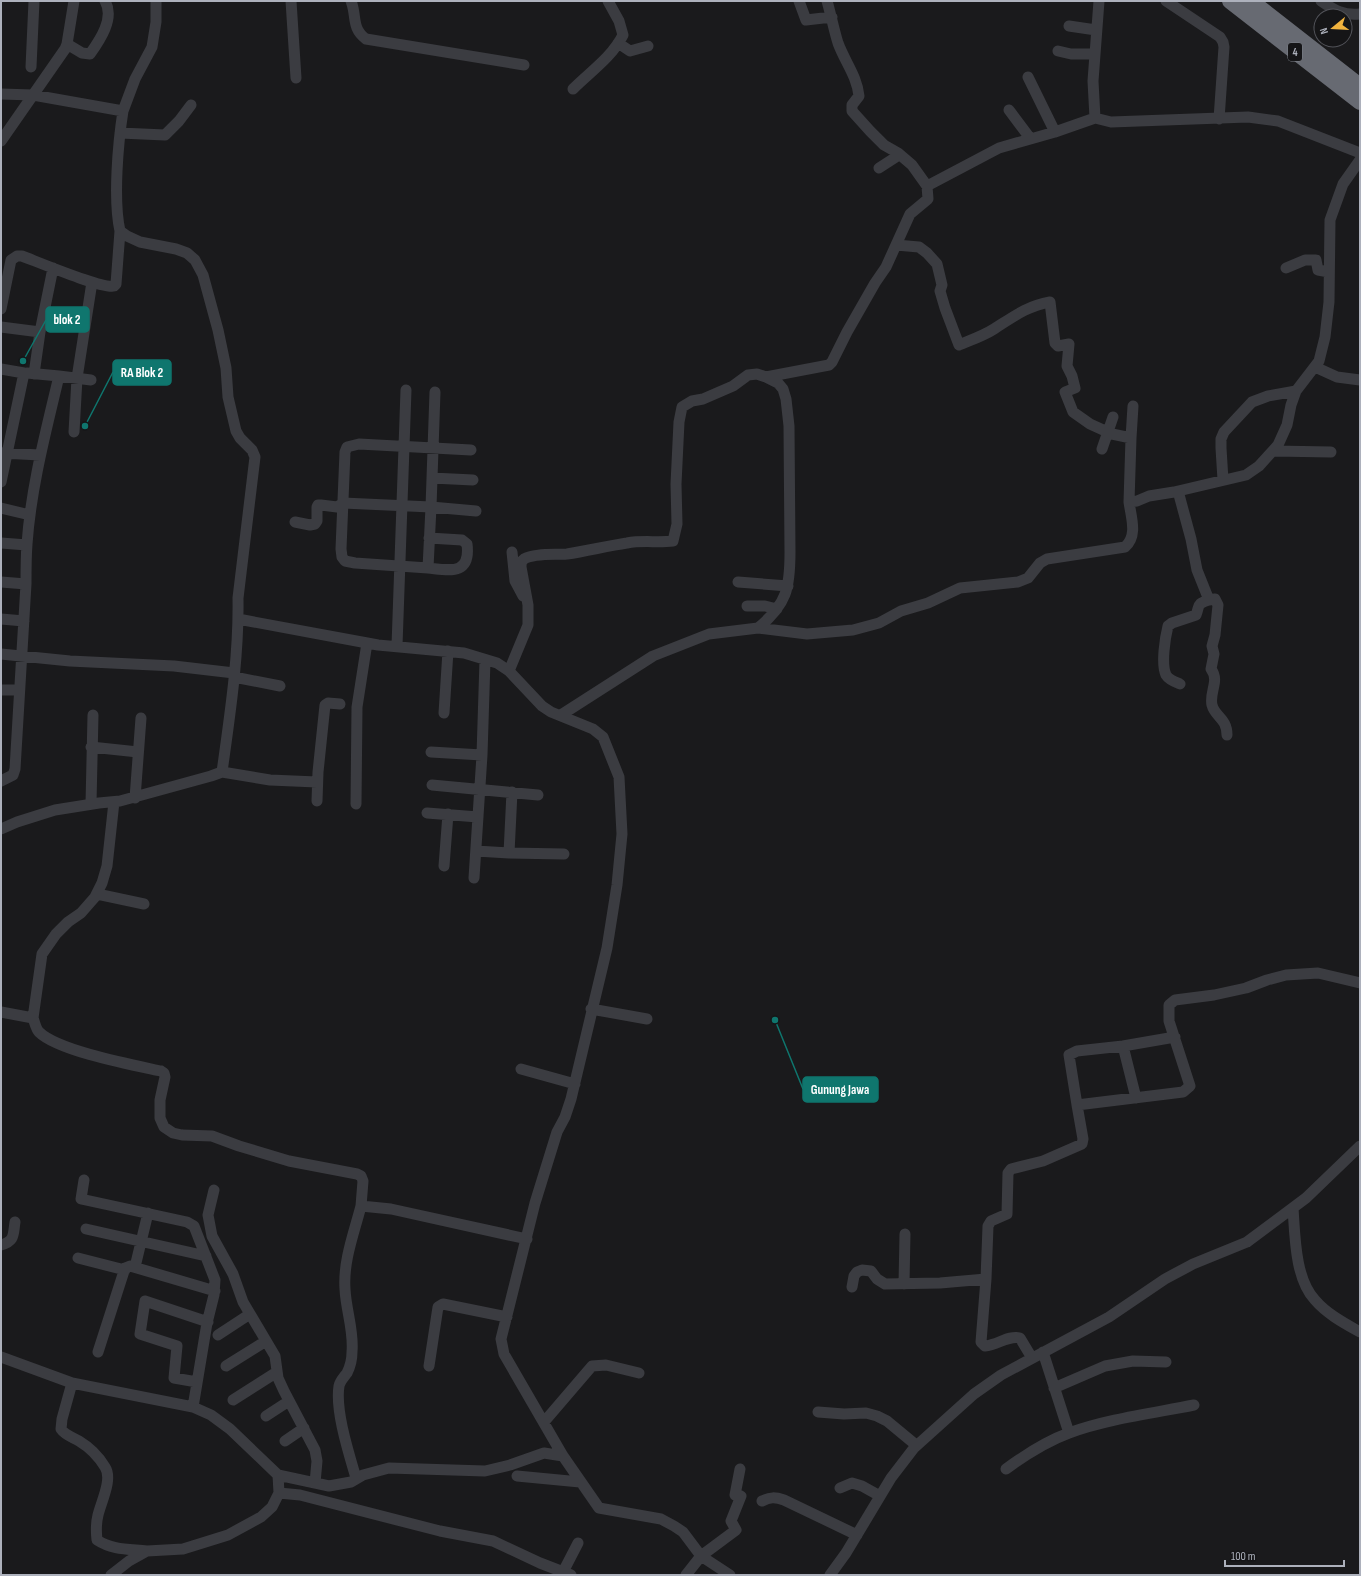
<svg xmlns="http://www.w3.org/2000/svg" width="1361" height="1576" font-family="'Sofia Sans Condensed',sans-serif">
  <rect width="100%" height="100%" fill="#1a1a1c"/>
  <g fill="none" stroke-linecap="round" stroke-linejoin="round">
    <!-- minor -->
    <path stroke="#3b3c41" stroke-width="11" d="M291,1L296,78
      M351,1C357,16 351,28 366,39L524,65
      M799,1L806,20L832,17
      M827,1C831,15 834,30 838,43C845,62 857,76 859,96L852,105V111L870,131L884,145L898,153L912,165L927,186
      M1166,1L1220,37L1223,42L1224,47L1219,119
      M1321,1C1334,10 1344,16 1360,14
      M1069,26L1096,30
      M618,43L630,51L648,46
      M67,44L82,53L90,54C100,40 115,18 105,1
      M1058,51L1071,54H1094
      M31,67L34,1
      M1028,77L1055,132
      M573,89C590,72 612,57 623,35L619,21L608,1
      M1,94L33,95L123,111C118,143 113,200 120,231L127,236L140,242L176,249L187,253L195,260L203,275L218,330L226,368L228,397L236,431L240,438L252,450L255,457L238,598C239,656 230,714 222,772L211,776L120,801L99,803L55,810L17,822L1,829
      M1009,110L1030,138
      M123,111L135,79L152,47L156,22V1
      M1095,118L1093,81L1099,1
      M120,133L165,135L179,121L191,105
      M1,141L65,49L67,44L74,1
      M879,168L896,157L898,153
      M896,245L919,247L927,253L937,264L942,285L940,291L945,308L959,345C971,340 983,336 994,329C1013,317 1027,306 1050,302L1055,343L1058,346L1069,344L1067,366L1072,376L1075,388L1065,392L1073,412L1090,424L1112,434L1131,438L1129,502
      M1286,268L1305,260H1316L1318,270L1329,272
      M1,309L11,260L17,256H22C38,262 102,289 114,286L116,284L120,231
      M1,327L40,332
      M1315,367L1337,377L1360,380
      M1,369L24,373L1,482
      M27,373L59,376
      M34,374L40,332L53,268
      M766,377L829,365L832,362L847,332L875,283L886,267L910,214L928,199L927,186L999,148L1055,132L1095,118L1111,122L1248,117L1278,121L1360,153
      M435,392L431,507L476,511
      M74,432L77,378L92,282
      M1131,438L1133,406
      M1102,449L1113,417
      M1274,451L1331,452
      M2,453L40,455
      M432,478L473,480
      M1223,480L1221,448V439L1224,432L1252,402L1268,396L1296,391
      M1178,491L1191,539L1197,570L1209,600L1215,599L1218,605L1215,635L1212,646L1214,654L1211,669C1220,681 1209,692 1212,705C1215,717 1227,718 1227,735
      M1,508L30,515
      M295,522L310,525L315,524L317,521V507L318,505H321L337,507L343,503L431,507L428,568L355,563L345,561L342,557L341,549L345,452L347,447L359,444L471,450
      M1,543L27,545
      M512,552L515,581L523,596
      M428,568C449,570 471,576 467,544L462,540L429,538
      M1,582L26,584L15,769L13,775L1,781
      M738,582L788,586
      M26,584C26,571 26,557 27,544C31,487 46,431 59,376L91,380
      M747,606H765L777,609
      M1,619L24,621
      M238,619L378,645L464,653L497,663L509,671L542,706L551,712L593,729L603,737L619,777L622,834L617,885L607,948L571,1099L565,1117L557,1132L535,1203L501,1339L504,1354L563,1456L599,1508L661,1519L674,1526L683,1532L701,1556L730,1575
      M397,646L406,390
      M1,654L70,661L174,666L234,673
      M509,671L528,625V605L521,567C521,564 521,561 524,559C534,553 555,555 567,554C587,551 607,546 627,543C643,540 658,543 673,541L677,524L676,484L679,422L682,407L692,401L703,399L733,386L748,375L757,374L766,377L778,383L783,389L786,399L789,426L790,552C790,588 787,604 758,628
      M234,677L280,686
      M1180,684C1175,682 1169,680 1166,675C1161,664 1165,638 1168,626L1172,623L1196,615C1200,605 1196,604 1209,600
      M1,690H19
      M444,713L448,651
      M561,715L653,656L709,634L758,628L807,634L853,630L879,623L901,611L928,603L960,588L1018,582L1028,578L1040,563L1047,559L1125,547C1138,536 1131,517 1129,502L1137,501L1149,496L1174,492L1246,475L1259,466L1278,445L1287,425L1291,405L1296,391L1319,361L1325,337L1329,302L1330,220L1343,184L1360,160
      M91,747L138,752
      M431,752L482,755
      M222,772L270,780L317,782
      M432,785L538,795
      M135,798L141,718
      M317,801L318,772L325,705L328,703L340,704
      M91,804L93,715
      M356,804L357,707L367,643
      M427,813L478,817
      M476,851L509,853L512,792
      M509,853L564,854
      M444,866L448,814
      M474,878L482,755L485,660
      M97,894L144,904
      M591,1009L647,1019
      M1,1012L33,1018C35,1023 36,1029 39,1032C58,1051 133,1065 161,1071L164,1073L165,1077L160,1100V1118L164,1127L173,1133L182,1135L212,1136L239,1146L289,1161L357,1174L361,1176L363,1181L361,1206L391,1209L527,1239
      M33,1018L42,954L56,934L68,922L81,913L95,897L102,883L107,866L114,802
      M521,1069L575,1084
      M1136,1098L1123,1046L1175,1037
      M1077,1105L1069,1055L1077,1051L1123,1046
      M84,1180L81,1199L187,1222L194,1226L215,1280L214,1295L207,1323L193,1407
      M214,1190L208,1215L212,1236L233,1274L243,1302L275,1356L278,1378L284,1391L315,1450L317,1461L315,1483
      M1293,1208C1295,1236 1295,1279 1315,1300C1327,1314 1344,1323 1360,1332
      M86,1229L206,1256
      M1,1245C15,1241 13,1235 15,1222
      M78,1258L125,1270
      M135,1267L148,1213
      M904,1284L905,1234
      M852,1287L854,1276L857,1272L862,1270L871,1271L877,1279L885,1284L940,1283L986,1279
      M218,1335L250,1314
      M98,1352L125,1268L130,1266L215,1291
      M1043,1352L1069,1433
      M1,1357L72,1383L193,1407L211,1415L230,1429L278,1475
      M1032,1358L1020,1338C1008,1335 998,1345 985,1346L981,1342L986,1279L988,1226L991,1221L1007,1214L1008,1173L1011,1169L1043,1161L1082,1144L1083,1139L1077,1105L1183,1092L1190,1086L1169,1021V1005L1175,1000L1214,995L1246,988L1267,980L1286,975L1318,973L1360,983
      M226,1366L266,1341
      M429,1366L438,1307L443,1304L507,1317
      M197,1382L174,1378L177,1346L140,1334L145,1301L208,1322
      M72,1383L62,1419L61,1429C65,1435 72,1437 79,1441C89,1447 99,1457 105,1467C113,1479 101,1502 98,1515C96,1523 96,1531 97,1540C112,1550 129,1549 147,1551
      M1054,1388L1105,1366L1133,1361L1166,1362
      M233,1400L277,1372
      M818,1412L844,1414L866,1413L877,1416L887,1421L916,1445
      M266,1416L289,1401
      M544,1422L592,1366L606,1365L639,1373
      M285,1441L304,1428
      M563,1456L544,1453L510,1465L485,1471L389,1468L363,1475L351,1482L329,1486L278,1475L279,1493L300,1495L440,1531L493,1541L540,1563L571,1575
      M1006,1469C1025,1455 1047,1441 1069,1433C1107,1419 1154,1413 1194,1405
      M517,1476L580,1482
      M356,1478C349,1454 335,1411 339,1386C340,1381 344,1377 347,1373C350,1367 352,1358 352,1352C354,1330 346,1311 345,1289C343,1261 354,1233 361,1206
      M840,1488L852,1483L862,1486L880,1496
      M762,1501C770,1497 775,1497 784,1500L857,1535
      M563,1572L578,1543
      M111,1575L129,1561L147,1551L183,1549L228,1535L261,1517L272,1507L279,1493
      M686,1575L701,1556L736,1530L731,1521L741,1496L735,1495L740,1469
      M830,1575L846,1553L891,1478L914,1448L974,1394L1001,1375L1109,1317L1165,1279L1193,1264L1247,1242L1306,1198L1360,1146"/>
    <!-- highway -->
    <path stroke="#676a72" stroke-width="16" d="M1230,1L1360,102
      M1251,1L1360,86"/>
  </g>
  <g text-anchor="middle" stroke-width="3" stroke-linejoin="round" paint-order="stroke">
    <!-- shield labels -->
    <rect fill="#151517" stroke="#7f828a" stroke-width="1" x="1288" y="43" width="14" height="18" rx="3"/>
    <g font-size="11" font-weight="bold" fill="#adb1bc">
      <text x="1295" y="56">4</text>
    </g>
  </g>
  <!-- callouts -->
  <path fill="none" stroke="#0f766e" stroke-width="1.5" d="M23 361L46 320M85 426L113 372M775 1020L803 1089"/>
  <g fill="#0f766e" stroke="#151517" stroke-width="1.5">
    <circle cx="23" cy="361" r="4"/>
    <circle cx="85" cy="426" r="4"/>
    <circle cx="775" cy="1020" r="4"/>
  </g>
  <g fill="#0f766e" stroke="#0f766e" stroke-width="1.5">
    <rect x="46" y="307" width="43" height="25" rx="4"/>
    <rect x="113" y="360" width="58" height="25" rx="4"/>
    <rect x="803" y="1077" width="75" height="25" rx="4"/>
  </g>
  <g font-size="13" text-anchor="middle" font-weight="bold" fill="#fff">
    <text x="67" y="324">blok 2</text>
    <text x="142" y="377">RA Blok 2</text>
    <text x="840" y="1094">Gunung Jawa</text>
  </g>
  <!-- border -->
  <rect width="1361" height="1576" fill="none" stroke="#adb1bc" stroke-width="4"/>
  <!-- north arrow -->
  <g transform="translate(1333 28) rotate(252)"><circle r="19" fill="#151517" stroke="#525359"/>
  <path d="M0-3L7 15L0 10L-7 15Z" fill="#f1b33e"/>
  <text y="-6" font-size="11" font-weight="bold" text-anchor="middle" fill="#adb1bc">N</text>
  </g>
  <!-- scale -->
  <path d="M1225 1560v6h119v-6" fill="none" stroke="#adb1bc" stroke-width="2"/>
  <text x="1231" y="1560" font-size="12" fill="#adb1bc" stroke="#151517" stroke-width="3" paint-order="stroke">100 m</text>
</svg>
